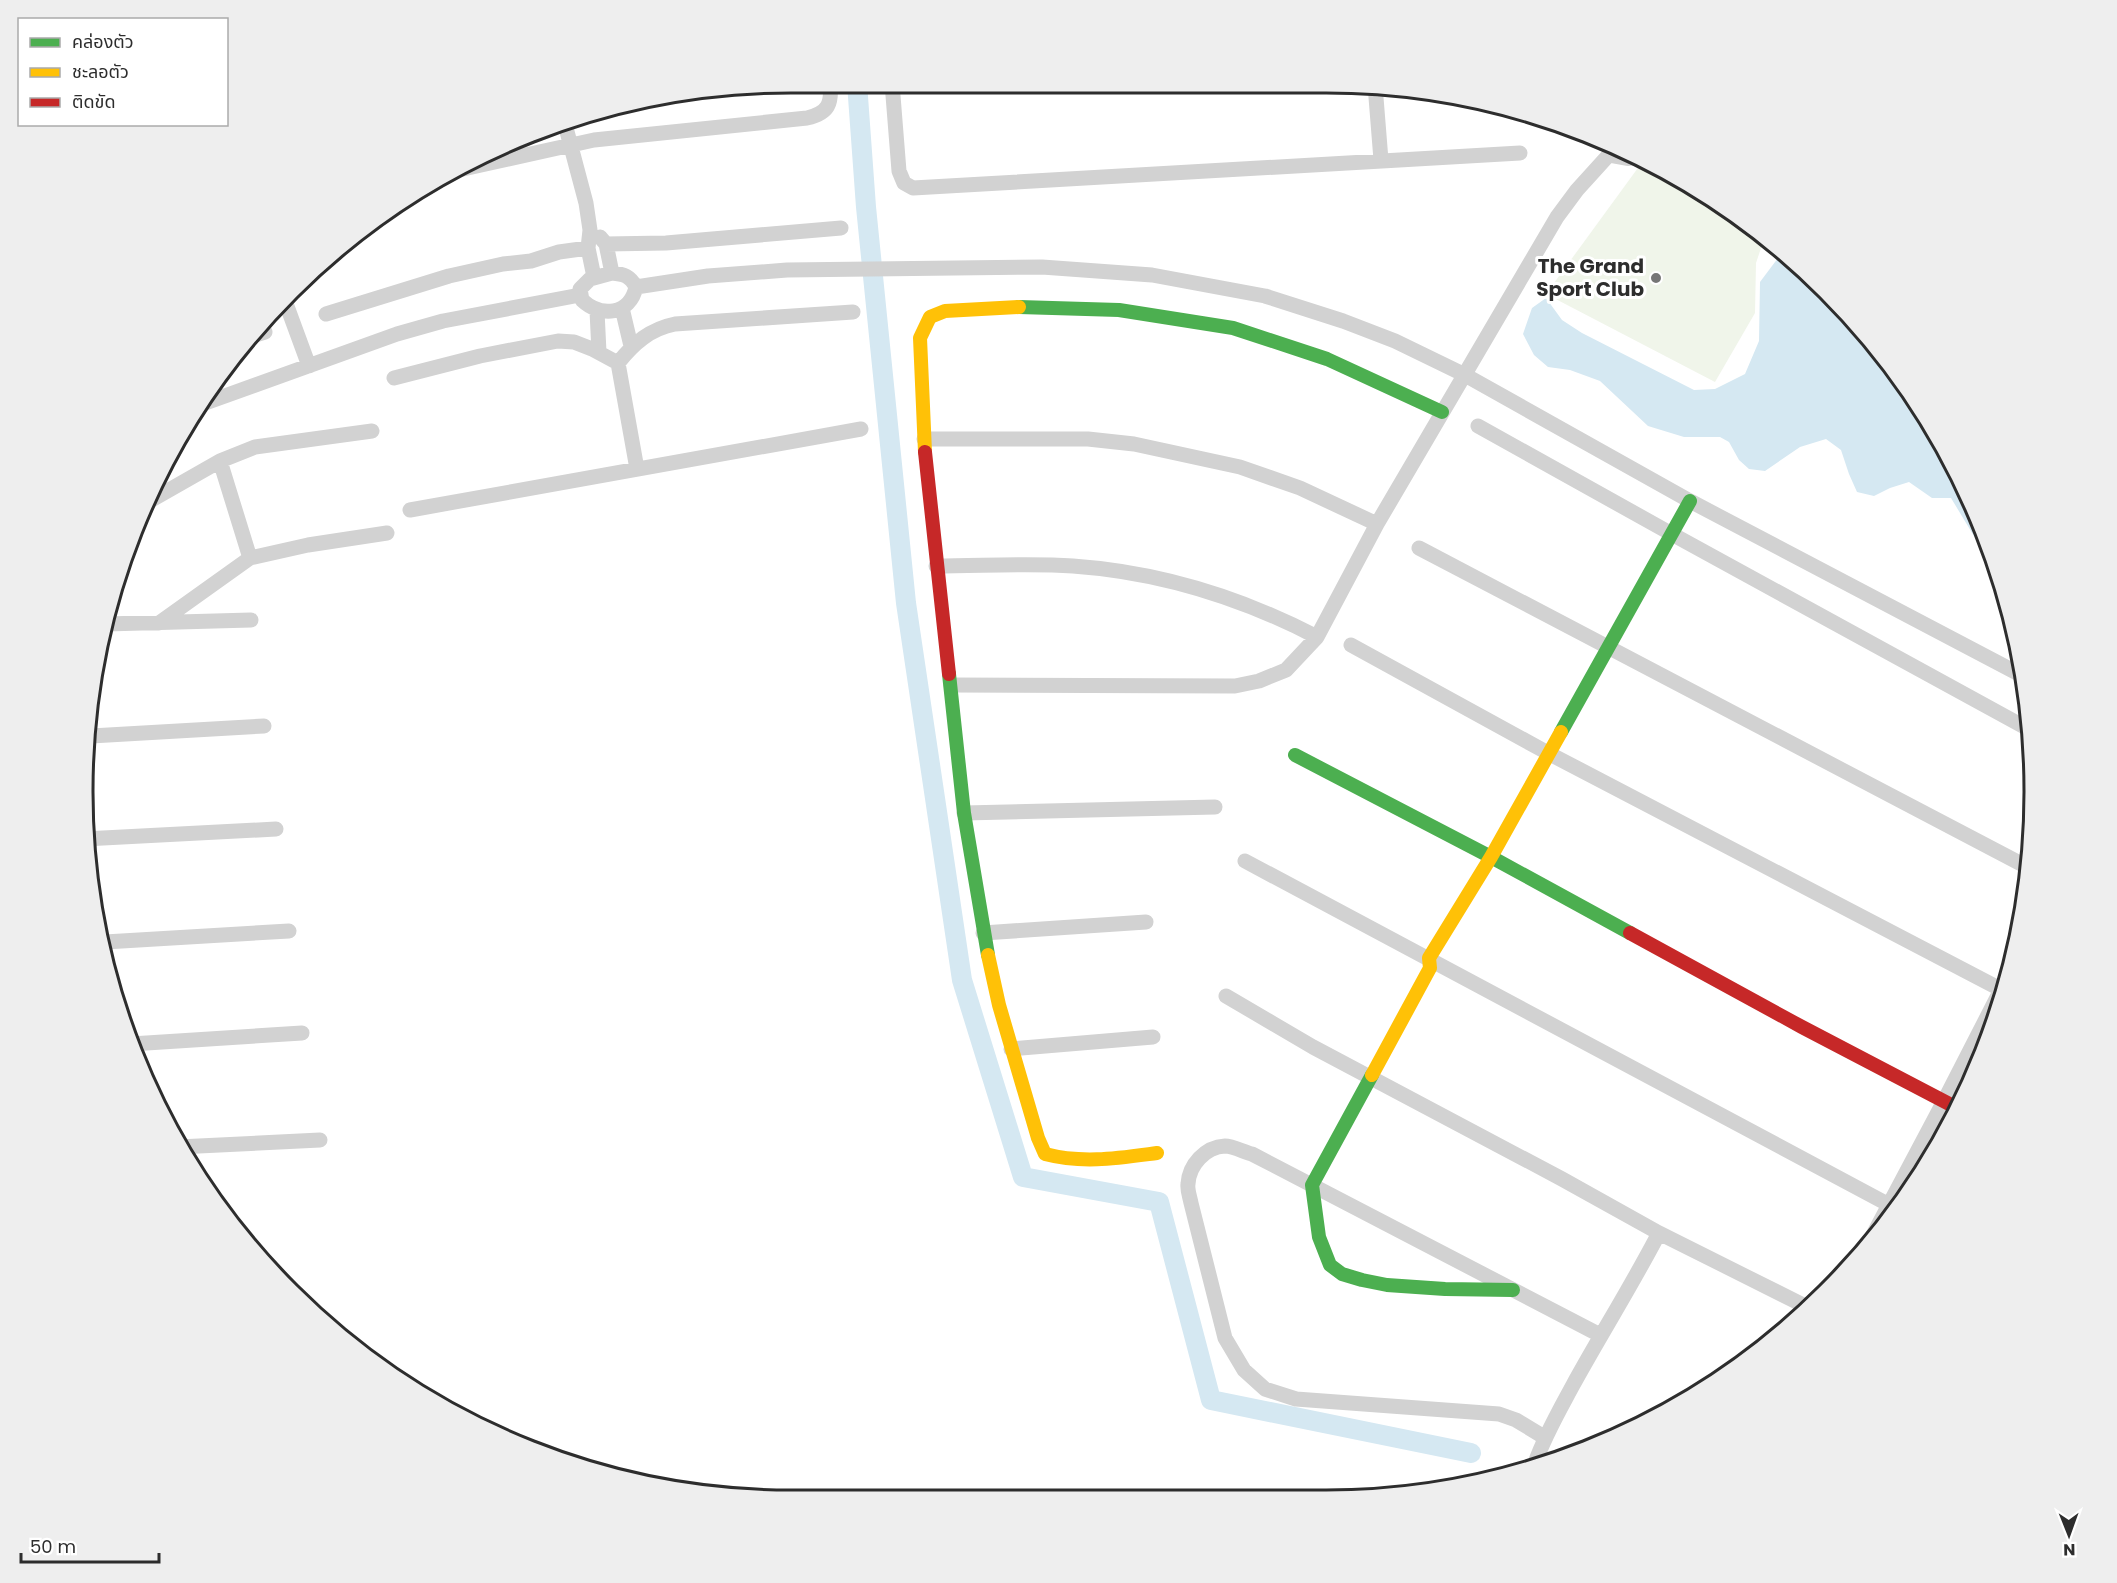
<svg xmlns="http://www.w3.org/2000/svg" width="2117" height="1583" font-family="Poppins,'Noto Sans Thai',sans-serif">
  <rect width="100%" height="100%" fill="#fff"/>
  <!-- green -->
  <path fill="#f0f5ea" d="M1643,161L1719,202L1764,239L1756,263L1755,313L1715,382L1546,294Z"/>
  <!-- water -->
  <path fill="#d5e8f2" d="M1780,252L1827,290L1888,360L1962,478L1998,576L1951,498H1932L1909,482L1890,488L1874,496L1857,492L1849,474L1841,450L1826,439L1800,447L1765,471L1749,469L1739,460L1729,442L1720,437H1684L1648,426L1600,381L1570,370L1548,367L1534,355L1523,334L1532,308L1546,298L1562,320L1582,333L1694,390L1715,389L1745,374L1759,341L1760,282L1778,258Z"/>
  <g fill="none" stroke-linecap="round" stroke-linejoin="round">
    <!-- canal -->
    <path stroke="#d5e8f2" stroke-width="20" d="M857,83L866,207L906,603L962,980L1023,1177L1159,1202L1211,1400L1471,1453"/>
    <!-- lane -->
    <path stroke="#d2d2d2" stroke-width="8" d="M1606,158L1628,162L1641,160"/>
    <!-- street -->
    <path stroke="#d2d2d2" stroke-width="15" d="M892,83L899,171L904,183L913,188L1520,153
      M893,84L922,83
      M1375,85L1381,160
      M565,124L586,203L590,230L588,248L594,277
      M454,171L594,140L807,118C829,113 832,103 830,83
      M600,237L606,244L612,273
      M606,244L666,243L841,228
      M612,273C624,274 630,276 636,287C630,315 601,318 582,300L580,289L590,279Z
      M636,287L708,276L787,270L1042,267L1152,275L1265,296L1343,321L1395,341L1465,375L1690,501L2021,675
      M284,298L309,366
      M622,308L631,346
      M597,311L599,352
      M326,314L449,276L503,264L531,261L559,252L588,248
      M252,336L265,332
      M394,378L480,356L558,341L574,342L592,349L618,363
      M197,406L397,334L443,321L580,295
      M1478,426L1670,533L2030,730
      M924,439H1088L1134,444L1240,467L1300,488L1377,524
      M220,461L250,558
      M637,469L618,363C634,343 650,329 675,324L853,312
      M148,502L220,461L255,447L372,431
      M410,510L861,429
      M1419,548L2029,868
      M936,566C982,566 1028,563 1073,566C1158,572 1242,598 1317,637
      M159,623L250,558L308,545L387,533
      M106,624L251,620
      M1351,645L1548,753L2004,991
      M951,685L1235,686L1259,681L1286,670L1317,637L1377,524L1557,217L1577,190L1616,147
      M91,736L264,726
      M964,813L1215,807
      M84,839L276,829
      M1245,861L1895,1208
      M983,933L1146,922
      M105,942L289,931
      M1226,996L1313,1047L1562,1179L1659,1233L1807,1307
      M131,1044L302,1033
      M1011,1049L1153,1037
      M178,1147L320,1140
      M1865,1250L1944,1101L2006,980
      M1817,1298L1823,1292
      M1544,1437L1516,1420L1499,1414L1296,1399L1265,1389L1244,1370L1225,1338L1191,1203C1190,1197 1187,1190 1188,1184C1189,1165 1205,1147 1225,1146C1233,1146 1244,1152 1252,1154L1600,1335
      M1535,1463C1545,1435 1559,1411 1573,1385C1601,1334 1632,1285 1659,1233"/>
    <!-- fast -->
    <path stroke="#4caf50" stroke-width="14" d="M1019,307L1119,310L1233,328L1327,359L1442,412
      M949,674L964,813L988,955
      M1561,732L1690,501
      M1295,755L1491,857L1630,933
      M1372,1075L1312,1185L1319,1237L1330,1265L1342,1274L1362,1280L1387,1285L1445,1289L1513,1290"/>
    <!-- slow -->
    <path stroke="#ffc107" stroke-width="14" d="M925,452L920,338L930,317L945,311L1019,307
      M988,955L999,1005L1038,1138L1045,1154C1083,1164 1119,1158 1157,1153
      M1372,1075L1430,968L1429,958L1491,857L1561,732"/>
    <!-- jam -->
    <path stroke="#c62828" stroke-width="14" d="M925,452L949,674
      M1630,933L1802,1027L1957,1108"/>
  </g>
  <!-- markers -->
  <circle fill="#767676" stroke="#fff" stroke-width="2" cx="1656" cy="278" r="6"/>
  <g text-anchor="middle" stroke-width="6" stroke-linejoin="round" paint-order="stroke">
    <!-- poi labels -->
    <g font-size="20" font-weight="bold" fill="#2d2d2d" stroke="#fff" text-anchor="end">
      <text x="1644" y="273">The Grand<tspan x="1644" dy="23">Sport Club</tspan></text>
    </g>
  </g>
  <!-- crop -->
  <path d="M0 0H2117V1583H0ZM791 93H1326A698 698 0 0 1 2024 791V792A698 698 0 0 1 1326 1490H791A698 698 0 0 1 93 792V791A698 698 0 0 1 791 93Z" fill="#eee" fill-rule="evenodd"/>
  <path fill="none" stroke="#2d2d2d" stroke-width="3" d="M791 93H1326A698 698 0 0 1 2024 791V792A698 698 0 0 1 1326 1490H791A698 698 0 0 1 93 792V791A698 698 0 0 1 791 93Z"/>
  <!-- legend -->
  <rect x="18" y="18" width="210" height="108" fill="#ffffff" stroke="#ababab" stroke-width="1.5"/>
  <rect x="30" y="38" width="30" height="9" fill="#4caf50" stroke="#ababab" stroke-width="1.5"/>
  <text x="72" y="48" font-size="18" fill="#2d2d2d">คล่องตัว</text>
  <rect x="30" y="68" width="30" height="9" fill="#ffc107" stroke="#ababab" stroke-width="1.5"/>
  <text x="72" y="78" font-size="18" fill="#2d2d2d">ชะลอตัว</text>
  <rect x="30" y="98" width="30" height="9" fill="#c62828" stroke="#ababab" stroke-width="1.5"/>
  <text x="72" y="108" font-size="18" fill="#2d2d2d">ติดขัด</text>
  <!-- north arrow -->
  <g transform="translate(2069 1535) rotate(179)" stroke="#ffffff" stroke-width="4.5" paint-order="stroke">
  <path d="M0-4.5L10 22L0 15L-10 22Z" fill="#2d2d2d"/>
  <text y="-9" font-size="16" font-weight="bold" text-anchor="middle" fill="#2d2d2d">N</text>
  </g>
  <!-- scale -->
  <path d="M21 1553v9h138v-9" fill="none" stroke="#2d2d2d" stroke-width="3"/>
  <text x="30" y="1553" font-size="18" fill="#2d2d2d" stroke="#ffffff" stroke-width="4.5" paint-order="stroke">50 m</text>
</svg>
